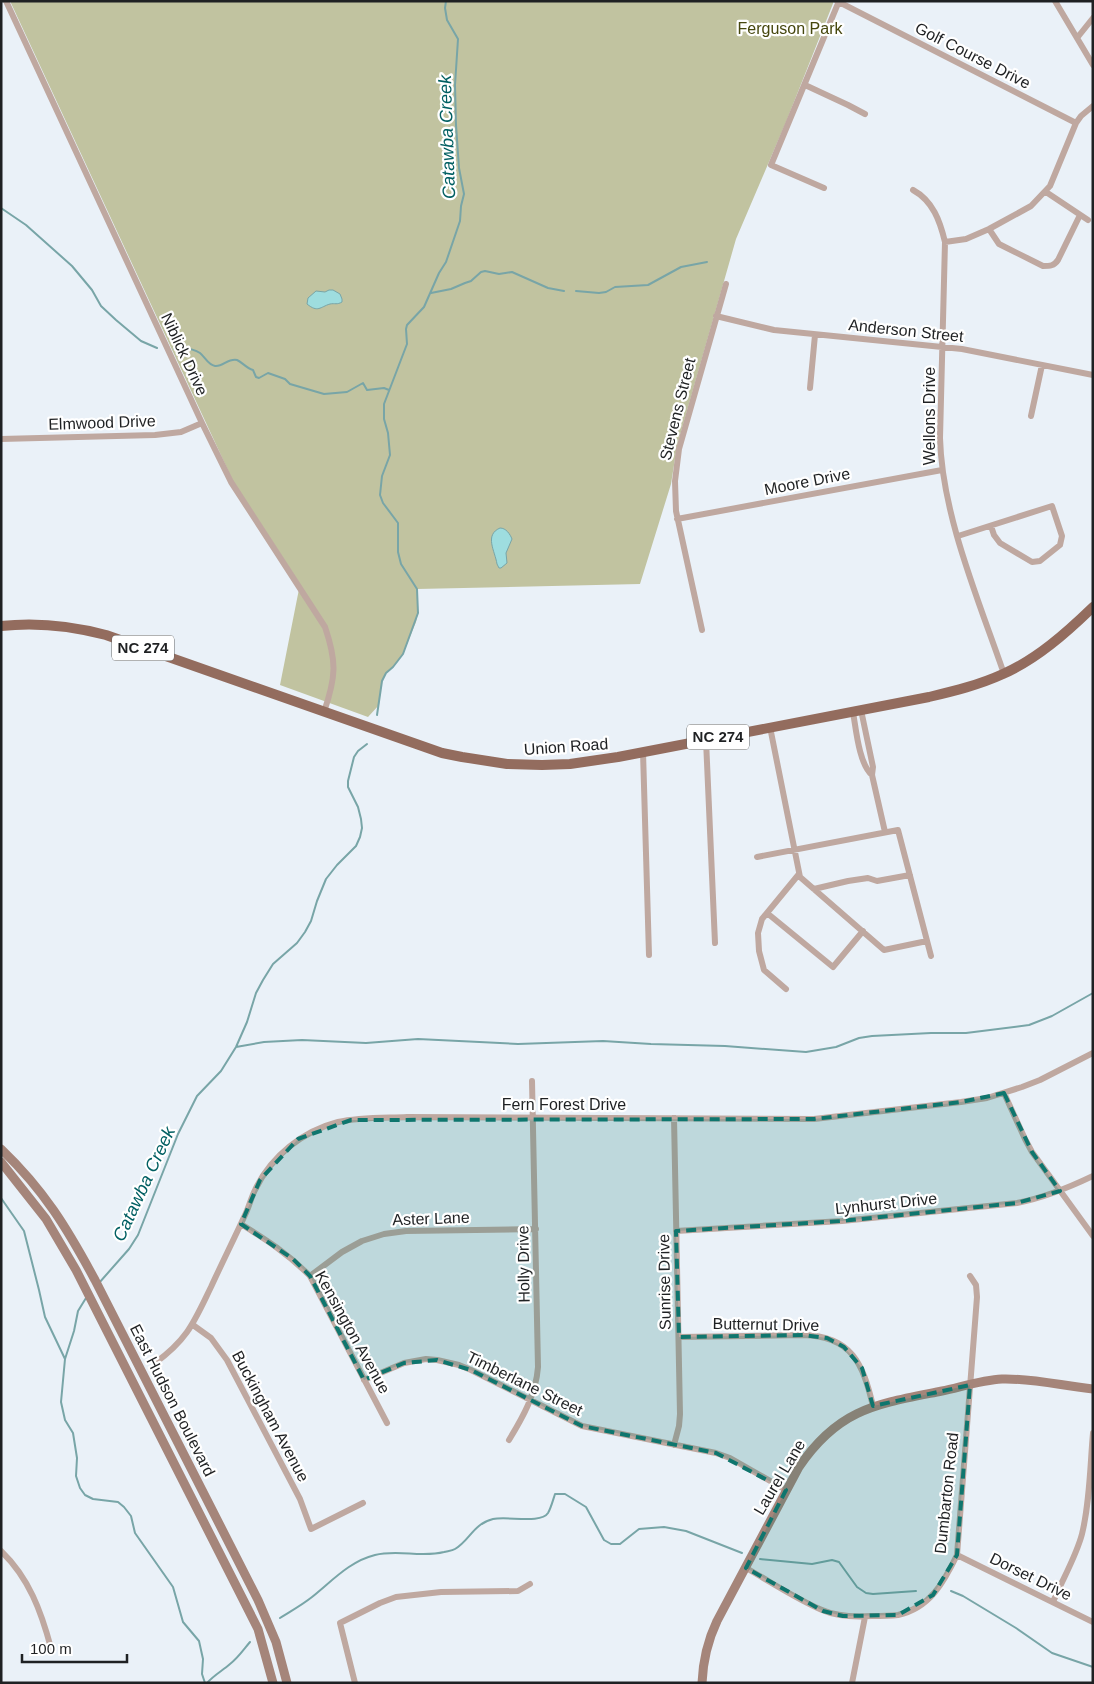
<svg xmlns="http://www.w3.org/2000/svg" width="1094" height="1684" font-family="Helvetica,sans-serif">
  <rect width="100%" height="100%" fill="#eaf1f8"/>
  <!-- green -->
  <path fill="#c1c3a0" d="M10,1H834L786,122L736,239L677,446L671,484L640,584L417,589L418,613L416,622L403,654L393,667L386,673L382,681L379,705L368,717L280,685L300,584L233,481Z"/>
  <!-- water -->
  <path fill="#9edddf" stroke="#78a5a7" d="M329,290H333L340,294L342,299V302C337,305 335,303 330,304C320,307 318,313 307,304L308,298L316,291L325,292Z
    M500,528C506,528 510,534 512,539L506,553L507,563L501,568H499L497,564C495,551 484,535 500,528Z"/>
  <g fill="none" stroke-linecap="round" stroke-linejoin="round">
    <!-- stream -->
    <path stroke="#78a5a7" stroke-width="2" d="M1,208L26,225L72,266L92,290L101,306L116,320L141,341L157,348
      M576,291L599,293L606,292L615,287L648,285L681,267L707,262
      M431,293L451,289L465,283L471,281L481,272L485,271L499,274L512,272L548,288L564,291
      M174,349C182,348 193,348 200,353C205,357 208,365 215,366C223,367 228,358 237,360C242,362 246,368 253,370L256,377L259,378L268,373L285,379L290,384L324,394L347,392L363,383L367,390L384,388L389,390
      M377,715L382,681L386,673L393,667L403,654L418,613L417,589L401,564L398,552V523L383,503L380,495L382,476L390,455L388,433L384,419V404L407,344L406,329L407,325L424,307L439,273L446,262L460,221L461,206L464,194L459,168L456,125L455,85L458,39L447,20L445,8L446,1
      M236,1047L264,1042L302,1040L366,1043L418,1039L518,1044L603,1041L651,1044L725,1046L806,1052L836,1047L859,1038L872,1036L931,1033H966L1029,1025L1052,1016L1093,993
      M1,1198L24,1231L39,1290L45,1317L65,1359
      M99,1283L129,1249L138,1235L178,1134L197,1096L221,1071L236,1047L247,1022L256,993L263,980L273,964L297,943L305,932L311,921L317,901L326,879L337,865L356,846L360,837L362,828L361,819L358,807L348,787V781L354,757L358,751L367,744
      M86,1298L78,1311L74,1331L65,1359L61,1402L65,1420L73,1433L77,1458L76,1476L80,1488L85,1495L93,1499L118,1502L124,1507L131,1516L135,1533L173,1587L183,1622L199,1641L203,1659L202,1674L205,1683
      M760,1559L812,1564L832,1560L839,1562L857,1587L866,1593L873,1594L916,1591
      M951,1591L963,1596L1016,1628L1052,1653L1093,1667
      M280,1618C291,1611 302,1605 312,1597C332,1581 350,1561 375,1555C398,1549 421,1558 444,1552C447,1551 452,1551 455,1549C470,1540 473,1524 493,1519C508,1516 541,1524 548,1513C551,1508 553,1500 555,1494H565L586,1507L604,1540L611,1544H620L639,1529L664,1527L686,1531L742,1553
      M207,1683C214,1675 222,1671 230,1664C238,1658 244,1649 250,1642"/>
    <!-- street -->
    <path stroke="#bfa8a0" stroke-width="6" d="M6,1L202,423L231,482L325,627C337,662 336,677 324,712
      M837,1L1076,123
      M1055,1L1093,65
      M1077,38L1093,18
      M805,85L848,105L865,114
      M824,188L771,165L839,1
      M913,190C933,201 940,221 945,242L940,438C942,515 979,601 1004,674
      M1046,192L1088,220
      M989,229L999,244L1043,266C1050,266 1054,266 1058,260L1080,215
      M945,242L966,239L989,229L1031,206L1050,186L1076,123L1081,116L1093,106
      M716,316L774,330L962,349L1093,375
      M810,388L815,335
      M1031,416L1042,365
      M1,439L155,435L181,432L202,423
      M677,519L942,470
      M958,536L1052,506L1062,536L1060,545L1040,561L1032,562L1000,543L994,535L991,526
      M702,630L676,511L675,481L679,449L726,284
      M861,710L873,767L872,775L885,832
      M853,712C856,729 859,764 872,775
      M770,727L800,877L884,950L927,941
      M706,740L715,943
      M643,752L649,955
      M757,857L898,830L931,956
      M814,889L848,881L868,878L877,881L910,875
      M767,913L833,967L863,931
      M786,989L764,970L759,951L758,933L762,919L799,874
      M1004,1093L1025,1139L1032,1152L1093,1236
      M241,1224C268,1241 287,1253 310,1276L387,1423
      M676,1231L842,1221L1017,1203C1044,1198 1068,1188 1093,1176
      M310,1276L342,1252L362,1241L384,1234L406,1231L536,1229
      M193,1325L211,1338L227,1360L300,1499L311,1529L363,1503
      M679,1337L803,1335C852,1336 863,1364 873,1406
      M155,1363C188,1339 194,1322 211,1287C222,1263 234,1239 245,1215C249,1207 251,1198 255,1190C271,1156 303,1131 338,1122C360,1117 384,1118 407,1117L814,1119L961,1102L987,1098L1022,1087L1040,1080L1093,1053
      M364,1380L404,1363L426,1359L437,1360L459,1365L471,1370L582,1426L716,1453L730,1458L786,1490
      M509,1440C523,1417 536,1394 538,1367L532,1081
      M674,1445L679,1426L680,1414L674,1118
      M1,1551C29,1578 41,1611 51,1648
      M957,1555L1093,1622
      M746,1568C771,1582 796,1599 822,1610C838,1617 855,1617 871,1616C880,1616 889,1616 898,1615C930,1608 944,1582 957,1555L977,1297L976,1285L970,1276
      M1053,1602C1062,1580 1076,1557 1082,1534C1090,1501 1090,1466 1093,1433
      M355,1683L340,1623L380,1603L396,1597L441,1592L518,1591L530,1584
      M852,1683L865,1617"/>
    <!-- secondary -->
    <path stroke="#a5857a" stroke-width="9" d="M1,1149C44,1190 67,1228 95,1280L258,1600L276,1642L287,1683
      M1,1162L46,1219L76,1270L258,1629L273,1683
      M702,1683C703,1660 707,1642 717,1621L799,1467C839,1408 877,1404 942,1391C961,1387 982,1380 1002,1379C1032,1378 1063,1386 1093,1389"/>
    <!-- primary -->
    <path stroke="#936c5e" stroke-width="10" d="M1,626C37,622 72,626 106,635L442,753L462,757L507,764L542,765L570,764L618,757L929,697C954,691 979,685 1003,674C1037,659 1066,633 1093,607"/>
  </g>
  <!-- marked area -->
  <path fill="#0f766e" fill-opacity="0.2" stroke="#0f766e" stroke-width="4" stroke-dasharray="10 6" stroke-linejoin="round" d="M1004,1093L1032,1152L1060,1191L1017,1203L842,1221L676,1231L679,1337L803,1335L827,1338L844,1347L862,1368L873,1406L970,1385L957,1555L933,1595L898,1615L843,1616L823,1611L746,1568L786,1490L716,1453L582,1426L471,1370L437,1360L404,1363L364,1380L310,1276L293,1259L241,1224L260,1180L298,1139L351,1120L814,1119L961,1102Z"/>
  <g text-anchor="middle" stroke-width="4.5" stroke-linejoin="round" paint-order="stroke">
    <!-- shield labels -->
    <g fill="#fff" stroke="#626465" stroke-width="1">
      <rect x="112" y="635.5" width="62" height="25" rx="4"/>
      <rect x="687" y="724.5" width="62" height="25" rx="4"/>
    </g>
    <g font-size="15" font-weight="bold" fill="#1f2123">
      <text x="143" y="653">NC 274</text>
      <text x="718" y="742">NC 274</text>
    </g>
    <!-- park labels -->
    <g font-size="16" fill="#46470e" stroke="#fff">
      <text x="790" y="34">Ferguson Park</text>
    </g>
    <!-- street labels -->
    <g font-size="16" fill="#1f2123" stroke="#fff">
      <text transform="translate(973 55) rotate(27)" y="6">Golf Course Drive</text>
      <text transform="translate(906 330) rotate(6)" y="6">Anderson Street</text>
      <text transform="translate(185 354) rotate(65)" y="6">Niblick Drive</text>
      <text transform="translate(677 409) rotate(-76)" y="6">Stevens Street</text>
      <text transform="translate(929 416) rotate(-90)" y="6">Wellons Drive</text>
      <text transform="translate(102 422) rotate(-2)" y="6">Elmwood Drive</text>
      <text transform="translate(807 481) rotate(-11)" y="6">Moore Drive</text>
      <text transform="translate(566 746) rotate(-4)" y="6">Union Road</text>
      <text x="564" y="1110">Fern Forest Drive</text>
      <text transform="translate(886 1203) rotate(-6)" y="6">Lynhurst Drive</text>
      <text transform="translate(431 1218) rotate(-2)" y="6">Aster Lane</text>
      <text transform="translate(523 1264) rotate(-91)" y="6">Holly Drive</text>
      <text transform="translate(664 1282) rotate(-91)" y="6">Sunrise Drive</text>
      <text transform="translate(766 1324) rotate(1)" y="6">Butternut Drive</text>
      <text transform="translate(353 1332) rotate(61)" y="6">Kensington Avenue</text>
      <text transform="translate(525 1383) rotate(26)" y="6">Timberlane Street</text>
      <text transform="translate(173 1400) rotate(63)" y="6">East Hudson Boulevard</text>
      <text transform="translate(271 1416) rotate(62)" y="6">Buckingham Avenue</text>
      <text transform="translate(779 1477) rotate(-59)" y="6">Laurel Lane</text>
      <text transform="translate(946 1493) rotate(-84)" y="6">Dumbarton Road</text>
      <text transform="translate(1031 1576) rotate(26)" y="6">Dorset Drive</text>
    </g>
    <!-- water labels -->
    <g font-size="18" font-style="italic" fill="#005f62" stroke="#fff">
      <text transform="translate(447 137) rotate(-92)" y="6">Catawba Creek</text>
      <text transform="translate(144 1184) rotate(-65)" y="6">Catawba Creek</text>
    </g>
  </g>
  <!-- border -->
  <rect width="1094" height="1684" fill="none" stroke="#1f2123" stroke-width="5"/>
  <!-- scale -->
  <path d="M22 1654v8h105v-8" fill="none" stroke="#1f2123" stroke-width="2.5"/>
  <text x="30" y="1654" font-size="15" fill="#1f2123" stroke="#ffffff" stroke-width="4" paint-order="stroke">100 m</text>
</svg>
